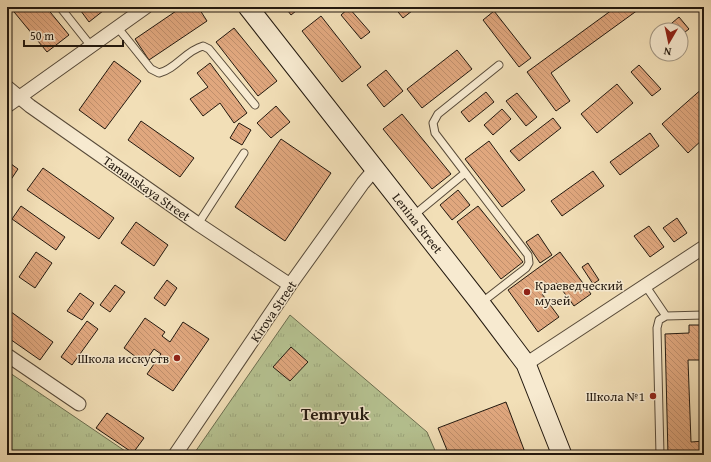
<svg xmlns="http://www.w3.org/2000/svg" width="711" height="462" font-family="'Gentium Book Plus',serif">
  <defs>
    <pattern id="park-tufts" width="24" height="20" patternUnits="userSpaceOnUse"><rect width="24" height="20" fill="#b6c392"/><path d="M3 7l-1-3M5 7V3M7 7l1-3M15 17l-1-3M17 17v-4M19 17l1-3" fill="none" stroke="#9ca77d"/></pattern>
    <pattern id="building-back-hatch" width="6" height="6" patternUnits="userSpaceOnUse"><rect width="6" height="6" fill="#e0a77e"/><path d="M-1 5l2 2M0 0l6 6M5-1l2 2" fill="none" stroke="#c08f6c"/></pattern>
  </defs>
  <rect width="100%" height="100%" fill="#f2dfb7"/>
  <filter id="stains"><feTurbulence type="fractalNoise" baseFrequency=".005" numOctaves="4"/><feColorMatrix values="0 0 0 0 .2 0 0 0 0 .09 0 0 0 0 .02 0 0 0 .5 -.17"/></filter>
  <radialGradient id="worn" r=".72"><stop offset=".6" stop-color="#630" stop-opacity="0"/><stop offset="1" stop-color="#630" stop-opacity=".3"/></radialGradient>
  <!-- park -->
  <path fill="url(#park-tufts)" stroke="#6c6e50" d="M290,315L427,432L437,455H193Z
    M7,371L131,455H7Z"/>
  <!-- building -->
  <path fill="url(#building-back-hatch)" stroke="#23190f" d="M10,7H46L69,35L47,52Z
    M78,7H108L89,22Z
    M182,7H198L207,21L149,60L135,39Z
    M285,7H301L291,15Z
    M394,7H417L403,18Z
    M616,7H642L551,73L570,101L556,111L527,72Z
    M349,8L370,32L361,39L341,15Z
    M494,11L531,58L519,67L483,20Z
    M321,16L361,67L342,82L302,31Z
    M679,17L689,29L681,35V30H666L665,29Z
    M234,28L277,81L258,96L216,42Z
    M457,50L472,69L422,108L407,89Z
    M114,61L141,81L105,129L79,110Z
    M210,63L247,113L234,123L220,103L203,116L190,99L208,87L197,73Z
    M639,65L661,89L652,96L631,72Z
    M386,70L403,91L384,107L367,85Z
    M617,84L633,103L597,133L581,114Z
    M704,87V138L688,153L662,124Z
    M486,92L494,102L469,122L461,112Z
    M517,93L537,117L526,126L506,101Z
    M276,106L290,122L271,138L257,123Z
    M502,109L511,119L493,135L484,125Z
    M402,114L451,174L432,189L383,129Z
    M553,118L561,128L519,161L510,151Z
    M141,121L194,158L180,177L128,140Z
    M239,123L251,130L242,145L230,138Z
    M650,133L659,146L620,175L610,162Z
    M281,139L331,173L285,241L235,207Z
    M489,141L525,190L502,207L465,159Z
    M7,161L18,169L8,184L7,183Z
    M43,168L114,218L99,239L27,190Z
    M593,171L604,186L562,216L551,201Z
    M458,190L470,205L452,220L440,205Z
    M21,206L65,237L56,250L12,219Z
    M478,206L523,262L501,279L457,222Z
    M677,218L687,233L674,242L663,228Z
    M136,222L168,245L154,266L121,243Z
    M649,226L664,247L650,257L634,236Z
    M538,234L552,255L540,263L526,242Z
    M36,252L52,263L35,288L19,277Z
    M560,252L591,294L574,306L557,283L542,294L559,317L538,332L508,290Z
    M588,263L599,280L593,284L582,267Z
    M167,280L177,288L165,306L154,298Z
    M115,285L125,292L110,312L100,305Z
    M80,293L94,303L82,320L67,311Z
    M7,309L53,342L40,360L7,337Z
    M145,318L165,332L162,336L170,342L183,322L209,339L173,391L147,374L161,354L154,349L144,363L124,348Z
    M87,321L98,329L72,365L61,357Z
    M689,325H704V360H688L691,442L704,441V455H668L665,334L689,333Z
    M291,347L308,362L290,381L273,367Z
    M506,402L526,455H449L438,428Z
    M107,413L144,438L133,453L96,428Z"/>
  <g fill="none" stroke-linecap="round" stroke-linejoin="round">
    <!-- lane casing -->
    <g stroke="#574a39" stroke-width="9">
      <path id="lane" d="M60,7L91,46
        M118,28L151,69L159,73C176,69 185,51 203,46L209,49L255,105
        M413,216L465,173
        M198,224L244,153
        M645,285L666,316
        M481,303L526,268L529,263L528,255L435,133L433,123L438,114L499,65
        M660,455L657,328L659,320L666,316L704,315"/>
    </g>
    <!-- street casing -->
    <g stroke="#574a39" stroke-width="15">
      <path id="street" d="M7,87L30,106L198,224L290,285
        M7,106L146,7
        M7,355L79,404
        M526,364L704,247
        M175,455L290,285L363,183L375,169"/>
    </g>
    <!-- secondary casing -->
    <g stroke="#23190f" stroke-width="21">
      <path id="secondary" d="M248,7L480,303L526,364L562,455"/>
    </g>
    <!-- lane -->
    <use href="#lane" stroke="#f7ead0" stroke-width="7"/>
    <!-- street -->
    <use href="#street" stroke="#f7ead0" stroke-width="13"/>
    <!-- secondary -->
    <use href="#secondary" stroke="#f7ead0" stroke-width="19"/>
  </g>
  <!-- markers -->
  <g fill="#8f2418" stroke="#f7ead0" stroke-width="1.5">
    <circle cx="527" cy="292" r="4"/>
    <circle cx="177" cy="358" r="4"/>
    <circle cx="653" cy="396" r="4"/>
  </g>
  <g text-anchor="middle" stroke-width="3" stroke-linejoin="round" paint-order="stroke">
    <!-- street labels -->
    <g font-size="13" fill="#23190f" stroke="#f7ead0">
      <text transform="translate(147 188) rotate(35)" y="5">Tamanskaya Street</text>
      <text transform="translate(418 223) rotate(52)" y="5">Lenina Street</text>
      <text transform="translate(273 311) rotate(-56)" y="5">Kirova Street</text>
    </g>
    <!-- poi labels -->
    <g font-size="13" fill="#23190f" stroke="#f7ead0" text-anchor="end">
      <text x="535" y="290" text-anchor="start">Краеведческий<tspan x="535" dy="15">музей</tspan></text>
      <text x="169" y="363">Школа исскуств</text>
      <text x="645" y="401">Школа №1</text>
    </g>
    <!-- district labels -->
    <g font-size="17" font-weight="bold" fill="#23190f" stroke="#f7ead0">
      <text x="335" y="420">Temryuk</text>
    </g>
  </g>
  <!-- margin -->
  <rect width="711" height="462" fill="none" stroke="#f2dfb7" stroke-width="24"/>
  <rect x="8" y="8" width="695" height="446" fill="none" stroke="#23190f" stroke-width="2"/>
  <rect x="12" y="12" width="687" height="438" fill="none" stroke="#23190f"/>
  <!-- north arrow -->
  <g transform="translate(669 42) rotate(189)"><circle r="19" fill="#f7ead0" stroke="#a29683"/>
  <path d="M0-3L7 15L0 10L-7 15Z" fill="#8f2418"/>
  <text y="-6" font-size="11" font-weight="bold" text-anchor="middle" fill="#23190f">N</text>
  </g>
  <!-- scale -->
  <path d="M24 40v6h99v-6" fill="none" stroke="#23190f" stroke-width="2"/>
  <text x="30" y="40" font-size="12" fill="#23190f" stroke="#f7ead0" stroke-width="3" paint-order="stroke">50 m</text>
  <rect width="100%" height="100%" filter="url(#stains)"/>
  <rect width="100%" height="100%" fill="url(#worn)"/>
</svg>
